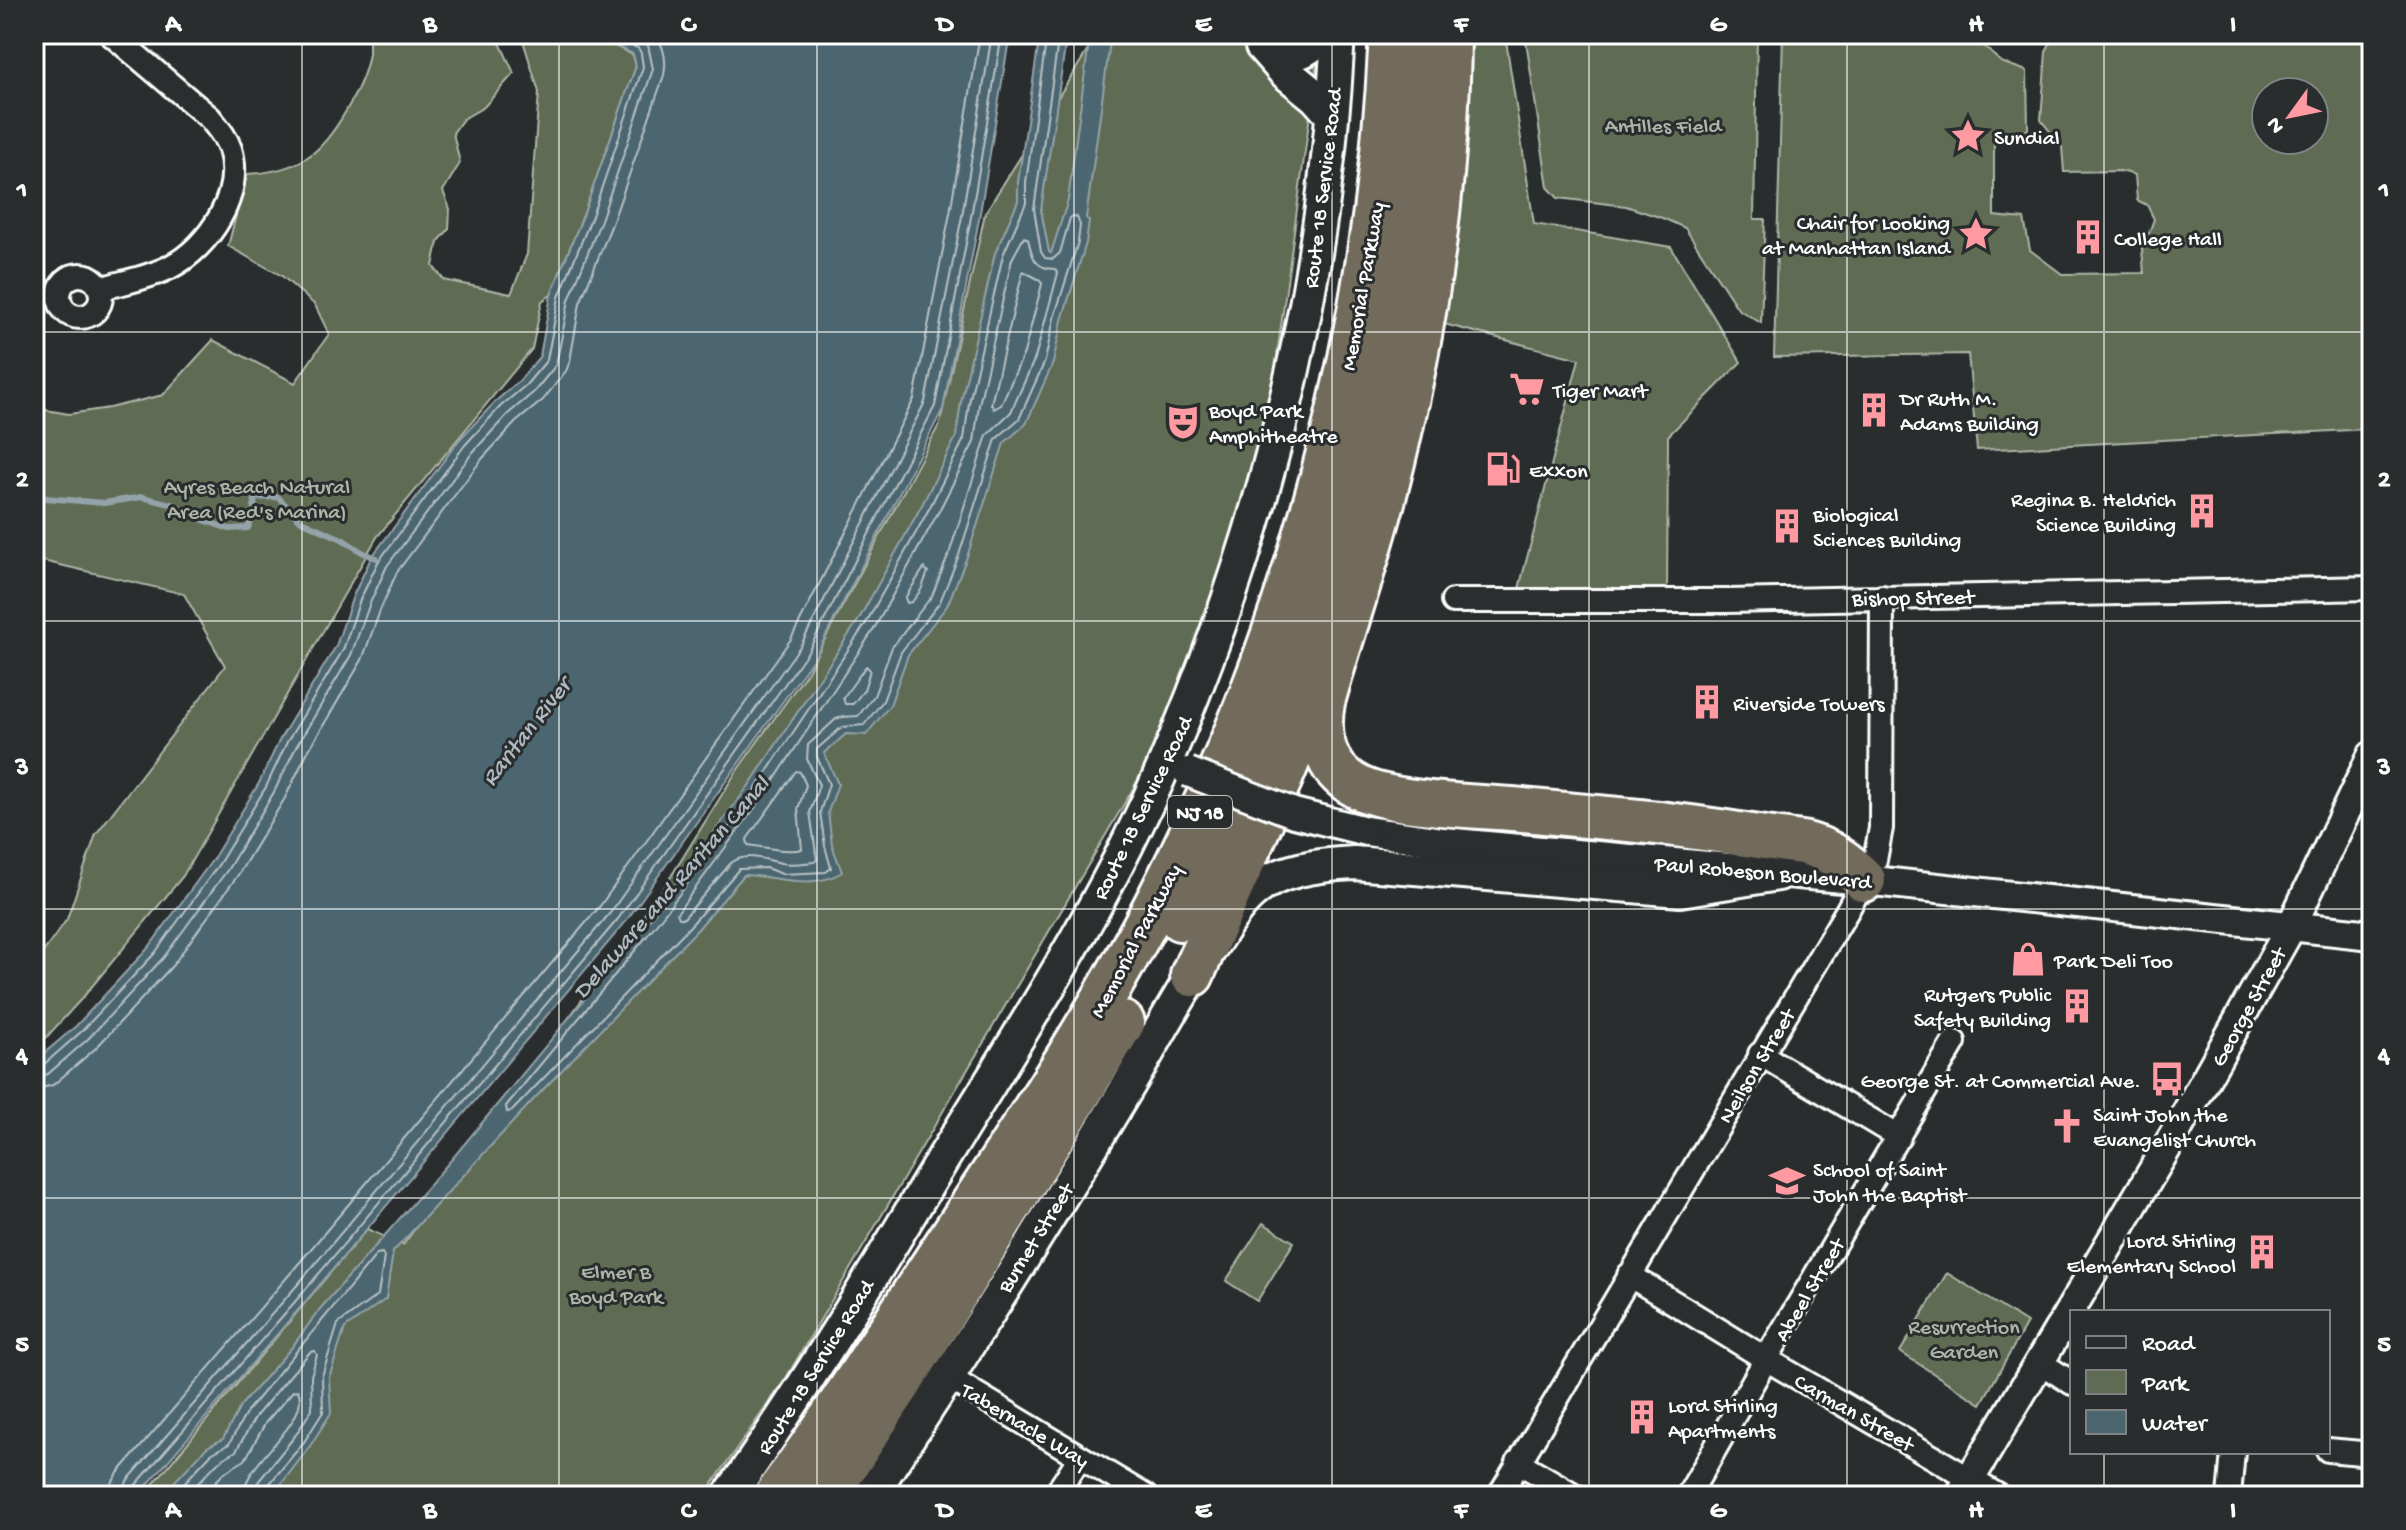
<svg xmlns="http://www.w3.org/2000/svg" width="2406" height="1530" font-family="'Gochi Hand',sans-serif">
  <rect width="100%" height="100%" fill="#2a2d2e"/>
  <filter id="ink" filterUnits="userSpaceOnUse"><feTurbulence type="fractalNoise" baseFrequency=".0125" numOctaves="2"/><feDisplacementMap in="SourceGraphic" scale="16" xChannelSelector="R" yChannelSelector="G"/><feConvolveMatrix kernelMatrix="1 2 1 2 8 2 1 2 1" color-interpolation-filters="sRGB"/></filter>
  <g filter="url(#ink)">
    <!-- green -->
    <path fill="#5f6c53" stroke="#afb6a9" stroke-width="2" fill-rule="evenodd" d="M369,34H496L514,73L484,107L463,119L453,133L460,163L443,191L450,209L449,229L438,242L433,266L444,280L511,294L527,254L539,92L521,34H579L613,45L633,55L636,66L584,213L551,295L542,301L532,349L377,537L183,876L84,996L34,1051V965L67,919L96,834L225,666L184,594L34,559V408L69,414L109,408L163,395L213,340L295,383L329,334L315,305L282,276L228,246L247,174C267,173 289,169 306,158C333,142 365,83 369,53C369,47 369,40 369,34Z
      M1098,34H1315L1316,71L1265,443L1157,748L786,1378L704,1496H143L367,1229L403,1245L665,886L736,772L808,671L940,423L985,213Z
      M1452,34H1505L1534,224L1671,247L1741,362L1668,436L1667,598L1516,600L1579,359L1436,322Z
      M1525,34H1757L1754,219H1765L1761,323L1738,309L1685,228L1665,219L1626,206L1558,198L1548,187Z
      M1783,34H1971L2001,62L2027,71L2028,129L2022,133L1994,136V216L2024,219L2030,250L2062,274L2144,273L2141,237L2149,233L2154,219L2147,205L2137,200L2135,175L2121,171L2064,172L2062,147L2041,120L2046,52L2054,34H2365L2368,429L1977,450L1968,354L1774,357ZM2314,92V140H2266V92Z
      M1263,1223L1294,1242L1257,1301L1226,1281Z
      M1947,1273L2027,1323L1981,1404L1900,1352Z"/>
    <!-- water -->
    <path fill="#4c6670" stroke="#94a3a9" stroke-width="2" d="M579,34H1010L979,219L943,409L816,655L624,924L312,1294L138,1496H34V1062L76,1026L149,947L213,859L259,783L280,739L336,646L353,596L371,558L459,440L496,401L520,380L540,356L551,295L584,213L636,66L633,54L613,45Z
      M1040,34H1067L1041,210L1049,252L1051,253L1068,200L1090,34H1111L1086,218L1089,221L1086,243L1062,320L1053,363L1026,424L1004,443L967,557L947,606L908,655L890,705L866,735L846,734L824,753L838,784L828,812L832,845L842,872C812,891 777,876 744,875L698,929L534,1099L393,1252L386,1299L345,1328L329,1378L331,1413L310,1446L279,1487L269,1496H161L207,1447L223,1439L241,1405L292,1347L320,1309L452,1159L641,931L750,784L859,619L923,503L956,437L961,402L995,253L1018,201V182Z"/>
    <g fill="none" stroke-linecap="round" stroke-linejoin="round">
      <!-- shore -->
      <path stroke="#b7c2c6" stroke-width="2" d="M1047,34L1026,182V203L1003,255L969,403L964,439L930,507L866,623L756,788L708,857L647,936L506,1106L507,1112L512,1111L692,924L739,869L766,868L782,874L826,872L831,868L825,846L820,812L829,784L817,757V749L842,727L864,725L883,701L901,652L940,602L959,555L996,439L1019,419L1045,361L1054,318L1078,242L1080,225L1077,217L1073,216L1070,218L1060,253L1053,259L1045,258L1041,252L1034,209L1059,34
        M1024,237L1028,239C1032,257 1035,269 1055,269L1058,273L1035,358L1011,412L987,435L950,551L932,596L892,647L874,696L858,716L843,717L836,719L808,745L807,759L819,785L810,812L817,860L814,862C804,863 791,865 781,863C764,859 746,852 731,863L684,918H679L677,913L765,794L874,629L939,511L974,442L979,405L1012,259Z
        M1023,271L1040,280L1042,284L1024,353L1001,405L994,409L991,404Z
        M924,568L928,572L921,590L912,602L907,603L905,598Z
        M866,666L870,670L864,690L853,704H845L843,698Z
        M796,771L800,772L806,785L798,809L802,849C789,853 764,847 748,845L747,839Z
        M34,1068L42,1066L82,1031L155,953L219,864L266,787L287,742L343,650L360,600L378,562L465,445L501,406L526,385L547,360L559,297L592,216L643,67L641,53L638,48L603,34
        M34,1078L48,1074L88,1039L164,957L228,869L274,792L296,747L351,655L370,603L387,566L473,452L508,414L534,392L556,365L569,300L601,220L653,69L648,45L632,34
        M34,1090L53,1085L96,1048L173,965L238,875L285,798L307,753L362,660L381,608L397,572L482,459L516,422L543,400L566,371L570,361L580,303L612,224L664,75C667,60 664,46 655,34
        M110,1496L112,1483L118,1473L289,1275L600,906L791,639L914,399L950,213L980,34
        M122,1496L127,1481L299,1283L610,913L801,645L925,402L962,216L992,34
        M132,1496L134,1487L306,1289L618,919L809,650L935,406L971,217L1002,34
        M172,1496L211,1454L229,1444L248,1410L377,1254L382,1253L384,1257L378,1295L338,1324L322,1376L323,1412L304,1442L266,1488L265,1496
        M186,1496L218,1462L236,1451L256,1416L310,1352L315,1351L317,1355L311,1376L312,1409L295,1436L258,1482L255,1496
        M202,1496L225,1472L245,1460L266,1422L293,1391L298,1390C312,1423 244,1461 243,1496"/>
      <!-- stream -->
      <path stroke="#94a3a9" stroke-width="6" d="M34,497L104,503L142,497L171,504L195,517L229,529L248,528L253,515L255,498L278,497L301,521L342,539L362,552L376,558"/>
      <!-- minor casing -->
      <g stroke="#fff" stroke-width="28">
        <path id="minor" d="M59 296a21 21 0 1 1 42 0a21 21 0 1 1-42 0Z
          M100,289C123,282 149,278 170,267C209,247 244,194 230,149C226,137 218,128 210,118L111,34
          M1453,601H1727L2372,588
          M1760,1054L1899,1137
          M1629,1275L1766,1359L1999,1496
          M2041,1363L2072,1383
          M948,1377L1145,1496
          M2328,1450L2372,1454
          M1518,1462L1576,1496
          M1055,1496L1080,1457
          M1499,1496L1847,911L1875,860L1881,828L1882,597
          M1688,1496L1766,1359L1954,1042
          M2229,1496L2233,1452"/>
      </g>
      <!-- tertiary casing -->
      <g stroke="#fff" stroke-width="34">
        <path id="tertiary" d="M1366,831L1443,842L1864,880L2372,935
          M1960,1496L2173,1137L2291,927L2372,756"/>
      </g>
      <!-- secondary casing -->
      <g stroke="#fff" stroke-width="38">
        <path id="secondary" d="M1262,46L1284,71L1316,97L1332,115
          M1262,46C1291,58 1302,57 1324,34
          M729,1496C805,1388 873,1275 941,1162C1021,1032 1106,902 1166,761C1265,530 1326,285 1338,34
          M870,1496C958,1363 1043,1228 1125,1091C1155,1041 1182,989 1215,941C1226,924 1237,906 1252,893C1278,869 1320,865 1354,863L1680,890L1778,874"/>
      </g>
      <!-- motorway casing -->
      <g stroke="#fff" stroke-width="48">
        <path id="motorway" d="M1449,34C1448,192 1424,345 1384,498C1366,567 1342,634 1323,702C1317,735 1324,769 1356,786C1387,804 1473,806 1512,809C1554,813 1597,817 1639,821C1693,826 1748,836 1802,843C1828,849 1846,861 1864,880
          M1180,919C1322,645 1407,343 1420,34
          M1192,975L1282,776L1316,694
          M775,1496C836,1414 891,1327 948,1241C1022,1129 1098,1017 1160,896C1297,630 1377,333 1391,34
          M826,1496L899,1386L1123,1023"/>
      </g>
      <!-- minor -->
      <use href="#minor" stroke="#2a2d2e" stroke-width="22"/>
      <!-- tertiary -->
      <use href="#tertiary" stroke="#2a2d2e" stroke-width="28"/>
      <!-- secondary -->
      <use href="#secondary" stroke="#2a2d2e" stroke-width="32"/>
      <!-- motorway -->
      <use href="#motorway" stroke="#726b5a" stroke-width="42"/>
      <!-- tertiary-bridge casing -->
      <g stroke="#fff" stroke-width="34" stroke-linecap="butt">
        <path id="tertiary-bridge" d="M1188,772L1294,813L1366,831"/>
      </g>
      <!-- tertiary-bridge -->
      <use href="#tertiary-bridge" stroke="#2a2d2e" stroke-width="28"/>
    </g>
  </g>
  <!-- grid -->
  <path fill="none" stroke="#fff" stroke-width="2" stroke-opacity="0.55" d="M302,34V1496M559,34V1496M817,34V1496M1074,34V1496M1332,34V1496M1589,34V1496M1847,34V1496M2104,34V1312M34,332H2372M34,621H2372M34,909H2372M34,1198H2372M2104,1452V1496"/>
  <!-- icons -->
  <defs>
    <g id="sight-bare" transform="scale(2.76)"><path d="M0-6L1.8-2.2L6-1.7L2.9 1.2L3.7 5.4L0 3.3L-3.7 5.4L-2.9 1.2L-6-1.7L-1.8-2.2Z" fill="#ff9aa2" stroke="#2a2d2e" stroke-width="2.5" paint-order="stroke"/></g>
    <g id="building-bare" transform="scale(2.76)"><path d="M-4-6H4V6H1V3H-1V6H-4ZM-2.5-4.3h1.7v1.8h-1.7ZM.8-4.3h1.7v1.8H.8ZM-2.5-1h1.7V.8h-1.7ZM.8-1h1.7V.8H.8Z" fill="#ff9aa2" stroke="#2a2d2e" stroke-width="2.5" paint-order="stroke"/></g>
    <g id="supermarket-bare" transform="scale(2.76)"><path d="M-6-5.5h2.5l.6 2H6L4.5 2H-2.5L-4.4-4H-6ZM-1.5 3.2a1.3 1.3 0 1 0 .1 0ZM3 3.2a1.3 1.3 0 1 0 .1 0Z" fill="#ff9aa2" stroke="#2a2d2e" stroke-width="2.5" paint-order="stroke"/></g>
    <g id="theatre-bare" transform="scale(2.76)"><path d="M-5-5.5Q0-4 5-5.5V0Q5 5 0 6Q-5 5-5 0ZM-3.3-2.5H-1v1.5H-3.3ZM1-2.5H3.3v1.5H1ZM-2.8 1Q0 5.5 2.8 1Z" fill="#ff9aa2" stroke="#2a2d2e" stroke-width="2.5" paint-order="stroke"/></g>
    <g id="fuel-bare" transform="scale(2.76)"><path d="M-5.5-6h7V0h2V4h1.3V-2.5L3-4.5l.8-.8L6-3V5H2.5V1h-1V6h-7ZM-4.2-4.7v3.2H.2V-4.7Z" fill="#ff9aa2" stroke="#2a2d2e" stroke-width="2.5" paint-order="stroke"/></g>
    <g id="shop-bare" transform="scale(2.76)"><path d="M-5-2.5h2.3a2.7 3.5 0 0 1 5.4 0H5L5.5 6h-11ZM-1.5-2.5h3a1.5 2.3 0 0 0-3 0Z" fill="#ff9aa2" stroke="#2a2d2e" stroke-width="2.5" paint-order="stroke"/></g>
    <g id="bus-bare" transform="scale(2.76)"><path d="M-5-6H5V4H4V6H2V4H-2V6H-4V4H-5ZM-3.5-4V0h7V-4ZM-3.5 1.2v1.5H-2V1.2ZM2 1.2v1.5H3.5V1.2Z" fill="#ff9aa2" stroke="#2a2d2e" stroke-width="2.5" paint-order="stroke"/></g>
    <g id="church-bare" transform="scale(2.76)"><path d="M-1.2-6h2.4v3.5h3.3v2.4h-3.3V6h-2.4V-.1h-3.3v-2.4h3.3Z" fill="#ff9aa2" stroke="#2a2d2e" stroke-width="2.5" paint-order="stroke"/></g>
    <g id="school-bare" transform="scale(2.76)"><path d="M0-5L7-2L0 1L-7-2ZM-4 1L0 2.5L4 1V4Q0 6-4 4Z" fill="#ff9aa2" stroke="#2a2d2e" stroke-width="2.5" paint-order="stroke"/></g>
  </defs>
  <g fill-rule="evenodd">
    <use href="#sight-bare" x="1968" y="136"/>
    <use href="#sight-bare" x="1976" y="234"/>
    <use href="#building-bare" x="2088" y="237"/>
    <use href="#supermarket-bare" x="1527" y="389"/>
    <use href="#building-bare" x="1874" y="410"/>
    <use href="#theatre-bare" x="1183" y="422"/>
    <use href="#fuel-bare" x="1503" y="469"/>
    <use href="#building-bare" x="2202" y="511"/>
    <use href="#building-bare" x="1787" y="526"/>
    <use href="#building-bare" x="1707" y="702"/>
    <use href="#shop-bare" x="2028" y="959"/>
    <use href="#building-bare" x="2077" y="1006"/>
    <use href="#bus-bare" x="2167" y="1079"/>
    <use href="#church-bare" x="2067" y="1126"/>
    <use href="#school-bare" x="1787" y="1181"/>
    <use href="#building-bare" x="2262" y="1252"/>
    <use href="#building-bare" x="1642" y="1417"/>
  </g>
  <g text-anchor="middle" stroke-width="6" stroke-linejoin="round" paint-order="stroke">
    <!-- shield labels -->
    <rect fill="#2a2d2e" stroke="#bfc0c0" stroke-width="2" x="1168" y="796" width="64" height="32" rx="6"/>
    <g font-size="20" font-weight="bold" fill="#fff">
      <text x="1200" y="819">NJ 18</text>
    </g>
    <!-- park labels -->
    <g font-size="22" fill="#afb6a9" stroke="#2a2d2e">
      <text x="1663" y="132">Antilles Field</text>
      <text x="257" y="493">Ayres Beach Natural<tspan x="257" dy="25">Area (Red's Marina)</tspan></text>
      <text x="616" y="1278">Elmer B<tspan x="616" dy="25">Boyd Park</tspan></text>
      <text x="1964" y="1333">Resurrection<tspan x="1964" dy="25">Garden</tspan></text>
    </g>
    <!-- poi labels -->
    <g font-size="22" fill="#fff" stroke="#2a2d2e" text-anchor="start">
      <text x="1994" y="144">Sundial</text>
      <text x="1950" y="229" text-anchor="end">Chair for Looking<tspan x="1950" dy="25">at Manhattan Island</tspan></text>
      <text x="2114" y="245">College Hall</text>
      <text x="1553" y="397">Tiger Mart</text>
      <text x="1900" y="405">Dr Ruth M.<tspan x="1900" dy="25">Adams Building</tspan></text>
      <text x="1209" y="417">Boyd Park<tspan x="1209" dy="25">Amphitheatre</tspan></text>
      <text x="1529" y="477">Exxon</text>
      <text x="2176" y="506" text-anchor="end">Regina B. Heldrich<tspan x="2176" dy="25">Science Building</tspan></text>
      <text x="1813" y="521">Biological<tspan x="1813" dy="25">Sciences Building</tspan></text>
      <text x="1733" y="710">Riverside Towers</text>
      <text x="2054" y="967">Park Deli Too</text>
      <text x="2051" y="1001" text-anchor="end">Rutgers Public<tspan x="2051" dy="25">Safety Building</tspan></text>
      <text x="2141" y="1087" text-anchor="end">George St. at Commercial Ave.</text>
      <text x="2093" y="1121">Saint John the<tspan x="2093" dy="25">Evangelist Church</tspan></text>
      <text x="1813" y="1176">School of Saint<tspan x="1813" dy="25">John the Baptist</tspan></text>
      <text x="2236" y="1247" text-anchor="end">Lord Stirling<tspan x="2236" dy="25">Elementary School</tspan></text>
      <text x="1668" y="1412">Lord Stirling<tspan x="1668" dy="25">Apartments</tspan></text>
    </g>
    <!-- street labels -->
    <g font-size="22" fill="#fff" stroke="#2a2d2e">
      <text transform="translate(1321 188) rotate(-83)" y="8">Route 18 Service Road</text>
      <text transform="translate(1361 286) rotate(-80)" y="8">Memorial Parkway</text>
      <text transform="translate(1913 596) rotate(-1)" y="8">Bishop Street</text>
      <text transform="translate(1141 807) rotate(-64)" y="8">Route 18 Service Road</text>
      <text transform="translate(1763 871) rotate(5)" y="8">Paul Robeson Boulevard</text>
      <text transform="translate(1134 940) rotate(-62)" y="8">Memorial Parkway</text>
      <text transform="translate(2247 1006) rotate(-61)" y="8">George Street</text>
      <text transform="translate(1755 1065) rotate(-59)" y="8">Neilson Street</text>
      <text transform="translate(1034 1237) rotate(-58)" y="8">Burnet Street</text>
      <text transform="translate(1808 1289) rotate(-59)" y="8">Abeel Street</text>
      <text transform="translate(814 1366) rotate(-58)" y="8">Route 18 Service Road</text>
      <text transform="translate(1855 1411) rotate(30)" y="8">Carman Street</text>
      <text transform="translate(1026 1424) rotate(31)" y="8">Tabernacle Way</text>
    </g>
    <!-- water labels -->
    <g font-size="24" font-style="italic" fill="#aebabf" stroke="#2a2d2e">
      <text transform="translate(525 731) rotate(-52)" y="8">Raritan River</text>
      <text transform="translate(670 887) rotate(-49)" y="8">Delaware and Raritan Canal</text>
    </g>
  </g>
  <!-- margin -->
  <rect width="2406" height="1530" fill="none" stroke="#2a2d2e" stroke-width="88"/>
  <!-- legend -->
  <rect x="2070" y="1310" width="260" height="144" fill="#2a2d2e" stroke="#7f8182" stroke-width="2"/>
  <rect x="2086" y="1336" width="40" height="12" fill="#2a2d2e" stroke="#7f8182" stroke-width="2"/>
  <text x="2142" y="1350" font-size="24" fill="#ffffff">Road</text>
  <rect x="2086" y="1370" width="40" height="24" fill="#5f6c53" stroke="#7f8182" stroke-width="2"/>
  <text x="2142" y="1390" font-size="24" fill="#ffffff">Park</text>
  <rect x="2086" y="1410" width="40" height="24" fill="#4c6670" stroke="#7f8182" stroke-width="2"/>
  <text x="2142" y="1430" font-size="24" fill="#ffffff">Water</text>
  <!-- north arrow -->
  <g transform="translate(2290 116) rotate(237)"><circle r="38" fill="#2a2d2e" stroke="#7f8182" stroke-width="2"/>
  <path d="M0-6L14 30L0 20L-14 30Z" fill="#ff9aa2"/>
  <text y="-12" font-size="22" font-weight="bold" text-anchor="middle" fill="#ffffff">N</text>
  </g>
  <rect x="44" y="44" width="2318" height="1442" fill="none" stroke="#fff" stroke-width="3"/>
  <g font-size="26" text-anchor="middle" font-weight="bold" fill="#fff">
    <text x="173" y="31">A</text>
    <text x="430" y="31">B</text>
    <text x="688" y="31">C</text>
    <text x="945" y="31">D</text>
    <text x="1203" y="31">E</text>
    <text x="1461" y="31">F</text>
    <text x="1718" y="31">G</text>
    <text x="1976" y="31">H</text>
    <text x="2233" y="31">I</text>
    <text x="22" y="197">1</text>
    <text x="2384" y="197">1</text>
    <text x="22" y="486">2</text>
    <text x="2384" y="486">2</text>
    <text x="22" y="774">3</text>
    <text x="2384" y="774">3</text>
    <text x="22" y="1062">4</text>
    <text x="2384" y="1062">4</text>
    <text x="22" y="1351">5</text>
    <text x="2384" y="1351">5</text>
    <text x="173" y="1517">A</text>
    <text x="430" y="1517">B</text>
    <text x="688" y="1517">C</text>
    <text x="945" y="1517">D</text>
    <text x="1203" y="1517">E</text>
    <text x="1461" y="1517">F</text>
    <text x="1718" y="1517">G</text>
    <text x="1976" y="1517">H</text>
    <text x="2233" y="1517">I</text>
  </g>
</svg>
